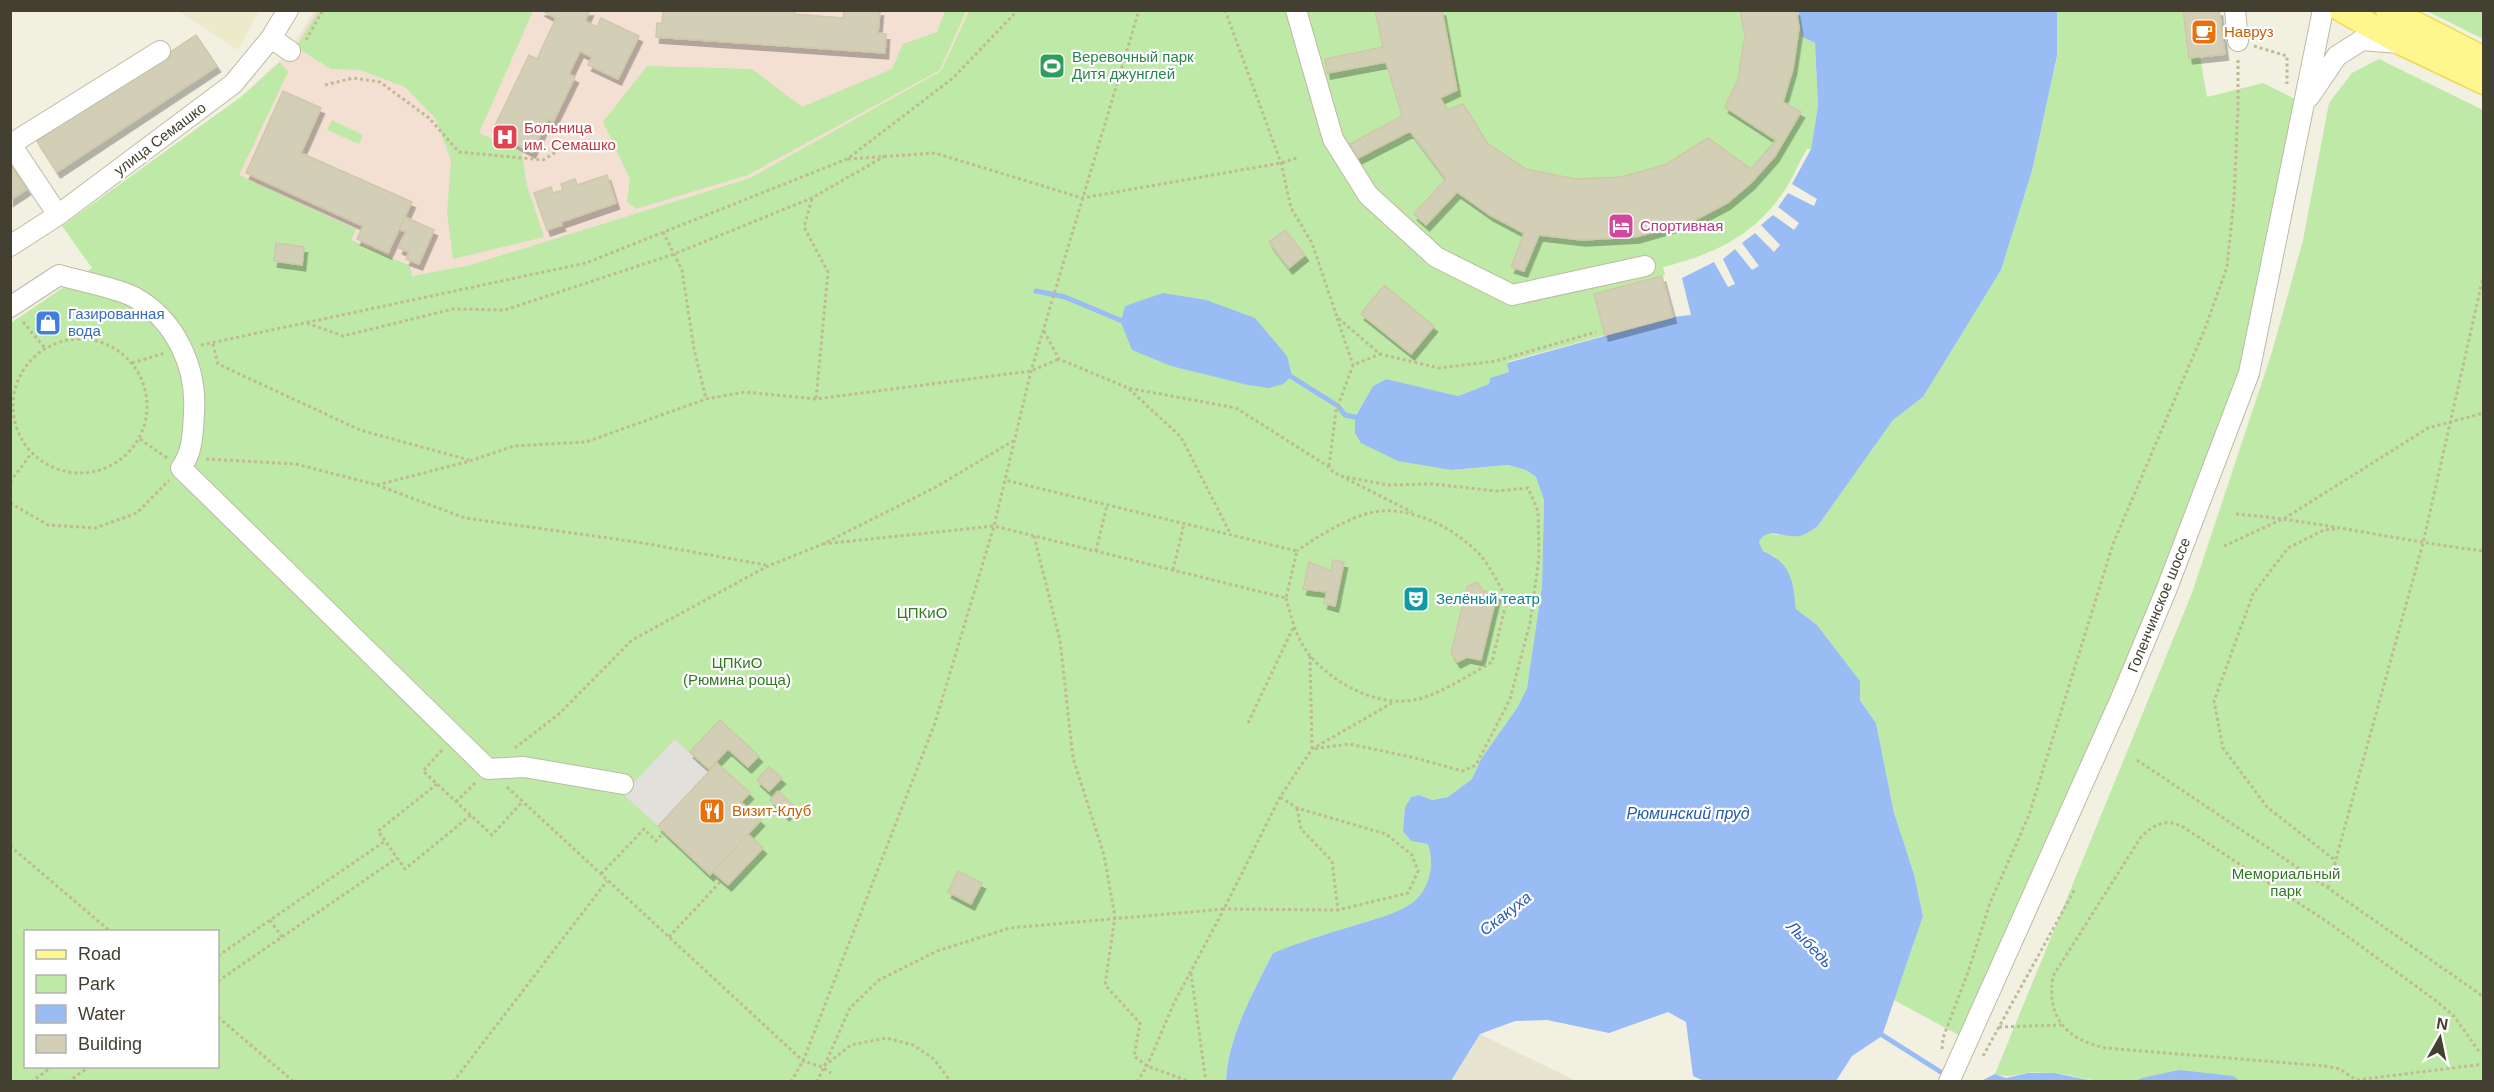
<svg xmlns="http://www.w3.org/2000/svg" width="2494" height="1092" font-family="Helvetica,sans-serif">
  <defs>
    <filter id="shadow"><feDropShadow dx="3.5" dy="6" stdDeviation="0" flood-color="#0004"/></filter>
  </defs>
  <rect width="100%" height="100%" fill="#f2f0e1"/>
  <!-- residential -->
  <path fill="#e6e4cf" d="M1480,1034L1576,1081L1451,1082Z"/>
  <!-- education -->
  <path fill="#eceaca" d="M178,11H259L238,50Z"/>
  <!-- medical -->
  <path fill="#f4dfd3" d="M314,11H969L941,71L750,178L470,265L412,276L175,267L242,96L290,51Z"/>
  <!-- green -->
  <path fill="#bee9a7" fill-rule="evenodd" d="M318,11H533L479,133L522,152L526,182L544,237L453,259L447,213L451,160L435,118L405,87L360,70L331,69L296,47Z
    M945,11H966L940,70L748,175L636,209L627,202L630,179L603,122L647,66L752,69L802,107L892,69L903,44L937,32Z
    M969,11H1798L1802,37L1815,43L1818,106L1811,149H1807C1798,164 1791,183 1780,197C1750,238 1711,255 1663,267L1665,275L1594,294L1605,335L1507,362L1509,372L1490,378L1489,384L1458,396L1385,379L1373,386L1355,416V433L1451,470L1508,465L1526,470L1536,477L1544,500L1542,586L1527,688L1517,708L1481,759L1472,779L1448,797L1432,800L1419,795L1411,797L1405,807L1403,831L1411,841L1428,844C1435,864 1430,890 1412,903C1396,914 1375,919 1356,925C1328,933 1300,942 1273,953C1253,993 1228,1036 1226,1081L11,1082V323L92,268L62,226L242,96L280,62L288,72L239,175L356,229L351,240L410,266L412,276L470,265L750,178L941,71ZM1383,285L1434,326L1412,354L1361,314ZM26,932H218V1066H26Z
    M2057,11H2183L2189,58L2200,57L2207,97L2263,83L2295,99L2287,183L2249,373L1966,1039L1894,1000L1923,916L1914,874L1894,813L1876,723L1860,699V681L1817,625L1796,609L1795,600L1776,557L1763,551L1759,542L1761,536L1767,533L1776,535L1817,527L1893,420L1923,397L2001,270L2032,171L2057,57Z
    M2427,11H2483V39Z
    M2379,59L2483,110V1081L2240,1082L2233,1076L2215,1075L2142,1078C2113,1091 2080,1074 2050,1073C2042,1073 2034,1072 2027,1073C2014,1075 2007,1078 1995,1074L2192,593L2272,352L2303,240L2329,103L2352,73Z
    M332,120L363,135L359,144L327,130Z"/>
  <!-- parking -->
  <path fill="#e2e0db" d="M675,739L709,771L658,826L623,794Z"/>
  <!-- water -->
  <path fill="#99bcf4" d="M1798,11H2057V56L2032,171L2001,270L1923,397L1893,420L1817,527C1811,530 1805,535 1799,536C1785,538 1766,526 1759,542L1763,551C1791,563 1793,580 1796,609L1817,625L1860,681V700L1876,723L1894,813L1914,874L1923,916L1882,1036L1852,1056L1836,1081L1706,1082L1693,1076L1686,1022L1668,1012L1609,1033L1547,1020L1515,1021L1480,1034L1451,1081H1226C1228,1036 1253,993 1273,953C1300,942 1328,933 1356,925C1375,919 1396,914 1412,903C1430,890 1435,864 1428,844L1411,841L1403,831L1405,807L1411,797L1419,795L1432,800L1448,797L1472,779L1481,759L1517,708L1527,688L1542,586L1544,500L1536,477L1526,470L1508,465L1451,470L1398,461L1361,443L1355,433V417L1373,386L1386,379L1458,396L1489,384L1490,378L1509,372L1507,363L1673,317L1691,315L1682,278L1714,262L1728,287L1735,284L1723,259L1735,249L1752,270L1759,266L1742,243L1755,233L1774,252L1780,245L1761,225L1773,215L1794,230L1799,223L1778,207L1788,193L1814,206L1817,199L1792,184L1811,149L1818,106L1815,43L1802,37Z
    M1163,293L1206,300L1255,318L1287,356L1292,376L1283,384L1269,388L1248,385L1171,366L1132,350L1121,322L1125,306Z
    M2179,1070L2233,1076L2240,1081H2134L2142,1078Z
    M2028,1073H2054L2094,1081H1981L1995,1074L2006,1078Z"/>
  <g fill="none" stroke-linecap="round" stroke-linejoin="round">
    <!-- stream -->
    <path stroke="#99bcf4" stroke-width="5" d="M1036,291L1065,297L1127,323
      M1287,374L1338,406L1345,415L1360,418
      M1879,1033L1947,1076"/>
  </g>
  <!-- building -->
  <path fill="#d3cfb6" stroke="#cfc8a9" stroke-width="1.5" filter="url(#shadow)" d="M541,10H590L585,21L597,27L601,18L639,36L618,79L588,65L592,57L580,51L569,74L575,77L553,122L548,119L532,152L492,132L529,55L537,59L556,18Z
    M663,10H795V14L843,18L844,10H880L878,33L886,34L885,53L656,37L657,23L662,24Z
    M1375,10H1442L1457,90L1440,98L1447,110L1463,104L1487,143L1526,169L1575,179L1621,177L1667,164L1708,138L1751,169L1776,140L1725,107L1738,79L1745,35L1740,10H1796L1799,28L1793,69L1783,102L1801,112L1775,156L1751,183L1727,203L1695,220L1636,237L1582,240L1539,235L1524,271L1511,267L1524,233L1490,215L1457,192L1426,225L1414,214L1446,179L1410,131L1358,158L1350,144L1402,116L1386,62L1327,73L1325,59L1383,47Z
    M2183,10H2219L2225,54L2189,58Z
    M196,35L217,66L57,172L37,141Z
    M283,91L321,108L301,153L412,202L388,253L357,239L363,226L246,173Z
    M10,164L27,189L10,200Z
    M607,175L616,203L561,222L562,225L547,230L534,193L551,187L553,193L563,190L561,184L575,179L577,185Z
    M405,217L434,230L419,264L406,259L409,252L399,248L406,232L399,229Z
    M1285,230L1305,255L1289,268L1269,242Z
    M276,243L304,247L302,265L274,261Z
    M1662,276L1673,317L1605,335L1594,294Z
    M1384,285L1434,326L1411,354L1361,314Z
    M1333,560L1344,562L1335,606L1324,603L1327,592L1303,589L1309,562L1331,571Z
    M1477,582L1483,591L1497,594L1481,660L1467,657L1457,662L1451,653L1467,587Z
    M720,720L759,756L748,767L728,749L709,769L690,752Z
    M717,763L750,793L741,802L761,820L710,875L658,826Z
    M769,767L782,778L769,791L757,780Z
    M778,791L794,806L786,815L770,800Z
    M748,834L763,848L728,885L713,872Z
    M958,871L982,883L971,904L948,892Z"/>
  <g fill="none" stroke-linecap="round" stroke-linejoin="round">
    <!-- minor casing -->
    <g stroke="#bdbaa4" stroke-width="22">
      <path id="minor" d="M1296,10L1333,139L1368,195L1436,257L1512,295L1645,266
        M2235,10L2238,41
        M271,38L290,51
        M2309,97L2337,56L2362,40L2398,43
        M10,143L58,215
        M11,144L160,51
        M10,246L58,215L233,84L271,38L288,10
        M10,307L59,275C79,281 117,288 134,297C175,319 197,367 194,412C193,432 193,452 181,468L488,769L524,767L623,784
        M1949,1082L2122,696L2167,588L2249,373L2323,10"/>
    </g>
    <!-- major casing -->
    <g stroke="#eadc58" stroke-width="27">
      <path id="major" d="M2342,10L2402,43L2484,82
        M2388,10L2484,59"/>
    </g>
    <!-- path -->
    <path stroke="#c0ba94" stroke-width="3" stroke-dasharray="3 3" stroke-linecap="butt" d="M1225,10L1281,163L1291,208L1312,243L1337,317L1380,354L1439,368L1496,361L1596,332
      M306,40L323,10
      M2254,46L2287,56V84
      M325,85L353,78L380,82L429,118L459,152L543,160L566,146
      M848,159L935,153L1082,198L1281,163L1297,158
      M812,199L804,227L828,272L816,399
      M663,232L682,270L694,349L706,399
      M1337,318L1353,365
      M23,322L45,348
      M307,323L343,336L453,309L505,310L674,254L812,198L885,156
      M1044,331L1059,359L1128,388L1236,408L1329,467L1333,472L1412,512
      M13 406a67 67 0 1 1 134 0a67 67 0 1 1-134 0Z
      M213,344L218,364L360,430L469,460
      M201,345L586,263L847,159L953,78L1018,10
      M132,363L165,353
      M1129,389L1181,437L1231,535
      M140,439L167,458
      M206,459L296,464L377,485L465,518L637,542L766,565
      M1329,466L1336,411L1353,365L1380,354
      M10,482L31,454
      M377,485L470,461L514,446L586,442L706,399L745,392L816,399L1031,371L1059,359
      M10,503L48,525L95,528L137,513L169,480
      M2236,514C2319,521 2400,541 2484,551
      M2335,529L2324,530L2288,548L2253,594L2214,701L2223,748L2267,807L2336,861
      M1034,536L1060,640L1073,758L1104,855L1115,917L1105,985L1140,1023L1134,1056L1147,1066L1191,1082
      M823,544L994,526L1286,598L1297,551L1005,480
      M2224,546L2285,518L2428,428L2484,413
      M1096,551L1107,505
      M1173,570L1184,524
      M1286,598C1291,617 1297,641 1311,657C1337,686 1383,710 1422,698C1447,690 1469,675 1492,662L1507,599C1499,585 1491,568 1481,556C1457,529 1411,505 1374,512C1351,516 1316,537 1297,551
      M1310,656L1312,749L1349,744L1411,757L1463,771L1476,765L1510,699L1530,623L1539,558L1538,511L1528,488L1496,491L1432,484L1388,485L1342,476
      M1248,723L1294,626
      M515,748L560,713L632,640L768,566L823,544L936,487L1013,441
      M442,750L423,771L492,835L522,802
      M2137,760L2328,888L2484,997
      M437,784L378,831L405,869L471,815
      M507,787L803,1061L822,1067L831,1073
      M456,802L476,782
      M1297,808L1301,829L1332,861L1338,910
      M10,846L111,932
      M601,874L644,829L656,841L664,832
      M2328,888L2423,543L2484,273
      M270,920L282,937
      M669,937L722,880
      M218,956L385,841
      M1191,973L1206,1082
      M218,981L397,858
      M218,1017L294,1082
      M1999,1027L2061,1025
      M1942,1049L1943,1038L1968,972L1990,903L2029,815L2113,544L2206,326L2227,267L2234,199L2238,107V58
      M1983,1056L2075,889
      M824,1066L851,1045L886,1038L913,1045L934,1059L951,1082
      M2357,1080L2484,1064
      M31,1082L53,1066
      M68,1082L90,1066
      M453,1082L607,881
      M791,1082L803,1061L935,723L994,526L1031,371L1139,10
      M817,1082L850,1008L879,980L937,951L1010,928L1224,909L1280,797L1312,749L1392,703
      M1137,1082L1147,1066L1174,1003L1224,909L1338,910L1408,893L1418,871L1412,855L1386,834L1297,808L1280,797
      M2359,1082L2340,1069L2325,1066L2106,1048C2067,1040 2046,1018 2053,976L2141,837C2154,824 2166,818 2183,827L2329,923L2435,1000L2454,1016L2478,1050L2484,1054"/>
    <!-- minor -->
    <use href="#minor" stroke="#fff" stroke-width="20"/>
    <!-- major -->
    <use href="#major" stroke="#fff68d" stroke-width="24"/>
  </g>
  <!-- icons -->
  <defs>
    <g id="cafe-square" transform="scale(1.35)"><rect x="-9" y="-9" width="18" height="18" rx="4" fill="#e8710a" stroke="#fff"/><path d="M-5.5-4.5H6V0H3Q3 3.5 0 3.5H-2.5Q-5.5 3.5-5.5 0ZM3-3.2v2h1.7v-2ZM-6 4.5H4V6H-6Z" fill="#fff"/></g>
    <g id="stadium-square" transform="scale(1.35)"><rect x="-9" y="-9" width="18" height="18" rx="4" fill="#2e9e5b" stroke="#fff"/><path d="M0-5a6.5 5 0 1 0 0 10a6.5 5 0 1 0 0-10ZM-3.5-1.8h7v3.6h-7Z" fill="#fff"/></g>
    <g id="hospital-square" transform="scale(1.35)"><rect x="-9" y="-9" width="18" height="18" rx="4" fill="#e0444e" stroke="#fff"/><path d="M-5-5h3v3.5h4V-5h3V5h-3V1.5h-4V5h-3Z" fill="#fff"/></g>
    <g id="hotel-square" transform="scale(1.35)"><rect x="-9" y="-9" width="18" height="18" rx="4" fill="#d1479c" stroke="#fff"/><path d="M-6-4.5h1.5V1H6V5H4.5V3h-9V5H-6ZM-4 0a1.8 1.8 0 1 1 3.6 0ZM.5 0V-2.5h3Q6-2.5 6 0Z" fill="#fff"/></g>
    <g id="shop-square" transform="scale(1.35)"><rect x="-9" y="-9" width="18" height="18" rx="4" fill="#3f7fe0" stroke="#fff"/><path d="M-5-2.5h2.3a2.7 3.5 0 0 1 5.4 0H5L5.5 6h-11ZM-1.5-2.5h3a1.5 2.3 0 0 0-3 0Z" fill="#fff"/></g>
    <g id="theatre-square" transform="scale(1.35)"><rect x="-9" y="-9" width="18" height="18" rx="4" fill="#0f9aa8" stroke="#fff"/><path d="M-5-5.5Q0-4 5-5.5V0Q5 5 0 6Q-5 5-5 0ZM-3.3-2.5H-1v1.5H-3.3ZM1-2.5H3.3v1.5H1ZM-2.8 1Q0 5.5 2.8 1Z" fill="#fff"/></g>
    <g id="restaurant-square" transform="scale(1.35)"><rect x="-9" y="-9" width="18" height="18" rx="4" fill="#e8710a" stroke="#fff"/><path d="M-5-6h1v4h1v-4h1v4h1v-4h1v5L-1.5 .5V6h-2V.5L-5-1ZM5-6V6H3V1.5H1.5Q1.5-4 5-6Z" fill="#fff"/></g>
  </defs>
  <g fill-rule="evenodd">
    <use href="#cafe-square" x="2204" y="32"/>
    <use href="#stadium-square" x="1052" y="66"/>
    <use href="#hospital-square" x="505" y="137"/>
    <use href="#hotel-square" x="1621" y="226"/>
    <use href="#shop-square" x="48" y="323"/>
    <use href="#theatre-square" x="1416" y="599"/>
    <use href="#restaurant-square" x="712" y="811"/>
  </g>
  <g text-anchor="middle" stroke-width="4.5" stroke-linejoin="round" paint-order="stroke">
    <!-- food labels -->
    <g font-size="15" fill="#c56008" stroke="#fff" text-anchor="start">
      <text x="2224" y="37">Навруз</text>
      <text x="732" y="816">Визит-Клуб</text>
    </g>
    <!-- leisure labels -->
    <g font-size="15" fill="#27864d" stroke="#fff" text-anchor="start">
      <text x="1072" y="62">Веревочный парк<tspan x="1072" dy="17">Дитя джунглей</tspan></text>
    </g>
    <!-- health labels -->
    <g font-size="15" fill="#be3a42" stroke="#fff" text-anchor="start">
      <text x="524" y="133">Больница<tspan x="524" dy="17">им. Семашко</tspan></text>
    </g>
    <!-- street labels -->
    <g font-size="15" fill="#434032" stroke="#fff">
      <text transform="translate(160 139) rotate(-37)" y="5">улица Семашко</text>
      <text transform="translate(2159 605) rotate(-68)" y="5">Голенчинское шоссе</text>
    </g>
    <!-- hotel labels -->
    <g font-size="15" fill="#b23c85" stroke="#fff" text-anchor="start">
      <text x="1640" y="231">Спортивная</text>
    </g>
    <!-- shop labels -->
    <g font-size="15" fill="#366cbe" stroke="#fff" text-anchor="start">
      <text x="68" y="319">Газированная<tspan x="68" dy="17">вода</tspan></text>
    </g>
    <!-- culture labels -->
    <g font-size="15" fill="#0d838f" stroke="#fff" text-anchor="start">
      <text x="1436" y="604">Зелёный театр</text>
    </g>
    <!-- park labels -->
    <g font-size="15" fill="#327823" stroke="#fff">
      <text x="922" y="618">ЦПКиО</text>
      <text x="737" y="668">ЦПКиО<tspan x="737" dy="17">(Рюмина роща)</tspan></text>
      <text x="2286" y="879">Мемориальный<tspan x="2286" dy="17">парк</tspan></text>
    </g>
    <!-- water labels -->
    <g font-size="16" font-style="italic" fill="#265bb4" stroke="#fff">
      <text x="1688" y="819">Рюминский пруд</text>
      <text transform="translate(1505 913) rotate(-38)" y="6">Скакуха</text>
      <text transform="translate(1810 944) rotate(46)" y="6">Лыбедь</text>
    </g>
  </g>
  <!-- border -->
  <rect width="2494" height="1092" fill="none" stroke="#434032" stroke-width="24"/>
  <!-- legend -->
  <rect x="24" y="930" width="195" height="138" fill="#ffffff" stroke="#b4b3ad" stroke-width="1.5"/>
  <rect x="36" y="950" width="30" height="9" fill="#fff68d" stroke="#b4b3ad" stroke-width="1.5"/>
  <text x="78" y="960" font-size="18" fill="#434032">Road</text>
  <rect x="36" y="975" width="30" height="18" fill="#bee9a7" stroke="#b4b3ad" stroke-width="1.5"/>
  <text x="78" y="990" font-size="18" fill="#434032">Park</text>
  <rect x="36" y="1005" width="30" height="18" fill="#99bcf4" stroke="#b4b3ad" stroke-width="1.5"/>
  <text x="78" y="1020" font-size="18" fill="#434032">Water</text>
  <rect x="36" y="1035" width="30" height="18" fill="#d3cfb6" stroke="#b4b3ad" stroke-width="1.5"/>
  <text x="78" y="1050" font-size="18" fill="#434032">Building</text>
  <!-- north arrow -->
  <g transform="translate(2440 1038) rotate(9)" stroke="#ffffff" stroke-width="4.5" paint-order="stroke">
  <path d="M0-4.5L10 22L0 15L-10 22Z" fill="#434032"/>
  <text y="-9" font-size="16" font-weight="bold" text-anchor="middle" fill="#434032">N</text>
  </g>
</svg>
